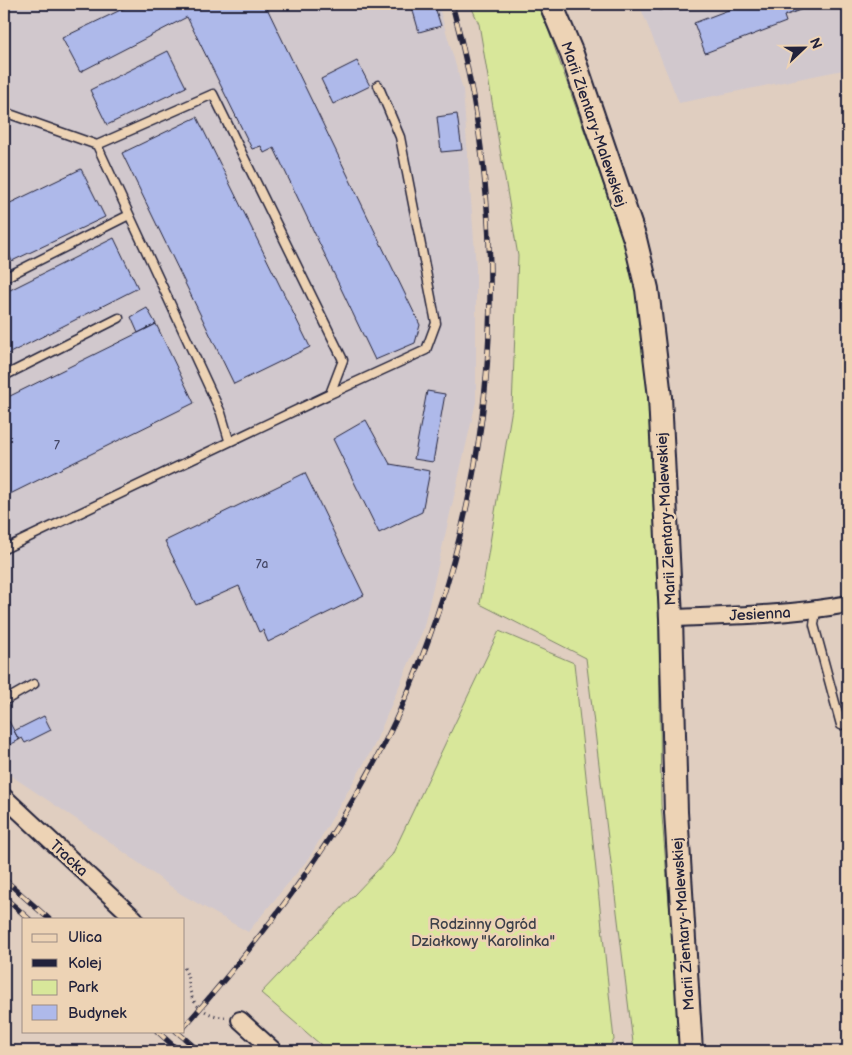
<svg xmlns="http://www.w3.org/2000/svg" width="852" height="1055" font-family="'Balsamiq Sans',sans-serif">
  <rect width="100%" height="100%" fill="#e0cec0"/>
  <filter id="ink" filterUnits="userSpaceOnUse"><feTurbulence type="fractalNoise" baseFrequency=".02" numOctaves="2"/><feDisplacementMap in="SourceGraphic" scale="10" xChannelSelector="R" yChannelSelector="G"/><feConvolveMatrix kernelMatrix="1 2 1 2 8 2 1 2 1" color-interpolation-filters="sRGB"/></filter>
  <g filter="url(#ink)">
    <!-- built -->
    <path fill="#d1c8cd" d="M4,4H438L463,90L476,268V402L423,630L373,748L309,858L248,932L181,894L106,839L4,771Z
      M639,4H848V69L679,103Z"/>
    <!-- green -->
    <path fill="#d8e79a" stroke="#7d846a" d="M470,4H537L548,29L640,287L657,460L661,804L681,1051H634L586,658L480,604L512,408L518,256L479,24Z
      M499,631L574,663L614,1040L606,1051H328L261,993L392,855Z"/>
    <!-- building -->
    <path fill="#aeb9ea" stroke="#22223b" d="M133,4H265L420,325L415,343L375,360L274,148L264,153L261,146L252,149L187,17L80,72L62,38Z
      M411,4H434L441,26L419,32Z
      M744,4H816L784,16L786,22L705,53L694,23Z
      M168,51L186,87L107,125L90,90Z
      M357,61L370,86L333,104L321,79Z
      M457,114L462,150L441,152L437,117Z
      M197,117L310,347L234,384L122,153Z
      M81,169L105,217L12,261L4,245V206Z
      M114,238L138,288L4,356V293Z
      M147,308L156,324L138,333L131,317Z
      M156,324L194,403L4,497V399Z
      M427,391L445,394L433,462L414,459Z
      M366,420L390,464L430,471L422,512L379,533L333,439Z
      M305,473L364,595L268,642L263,630L259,632L239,586L196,605L165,541Z
      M4,712L19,740L4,748Z
      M44,716L51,730L25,743L22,738L19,740L14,731Z"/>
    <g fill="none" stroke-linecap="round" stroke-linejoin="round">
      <!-- lane casing -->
      <g stroke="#22223b" stroke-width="11">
        <path id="lane" d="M659,4L660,5
          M4,112L97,145L213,94L343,360L330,394L4,549
          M97,145L221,413L229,440
          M4,278L129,215
          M4,376L119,318
          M330,394L426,350L436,323L400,137L378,85
          M816,610L814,625L841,725
          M4,701L34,684"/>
      </g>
      <!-- street casing -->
      <g stroke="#22223b" stroke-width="20">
        <path id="street" d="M671,618C730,616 790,615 848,604
          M4,797L135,919
          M240,1020L274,1051"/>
      </g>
      <!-- secondary casing -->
      <g stroke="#22223b" stroke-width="26">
        <path id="secondary" d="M551,4L572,54L635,239L647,289L660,397L671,618L676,812L691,1051"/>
      </g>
      <!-- path -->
      <path stroke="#22223b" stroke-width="3" stroke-dasharray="1 4" stroke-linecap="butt" d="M184,968C189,977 188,985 191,994C194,1008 212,1017 225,1017"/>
      <!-- lane -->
      <use href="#lane" stroke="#edd3b5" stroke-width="8"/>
      <!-- street -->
      <use href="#street" stroke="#edd3b5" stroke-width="16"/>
      <!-- secondary -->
      <use href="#secondary" stroke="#edd3b5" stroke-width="22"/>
      <!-- rail casing -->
      <g stroke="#22223b" stroke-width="5.5">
        <path id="rail" d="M4,879L49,919
          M4,897L29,919
          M184,1027C260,940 330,850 383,746C404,705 421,662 436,618C503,419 507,206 452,4
          M157,1031L179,1051
          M176,1031L199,1051"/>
      </g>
      <!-- rail -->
      <use href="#rail" stroke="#edd3b5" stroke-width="4" stroke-dasharray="11" stroke-linecap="butt"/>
    </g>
  </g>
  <g text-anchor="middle" stroke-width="5" stroke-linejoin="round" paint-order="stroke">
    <!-- number labels -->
    <g font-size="12" fill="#454867">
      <text x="57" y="449">7</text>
      <text x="262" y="568">7a</text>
    </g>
    <!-- street labels -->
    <g font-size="15" fill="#22223b" stroke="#edd3b5">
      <text transform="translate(594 124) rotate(71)" y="5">Marii Zientary-Malewskiej</text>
      <text transform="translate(666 519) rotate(-93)" y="5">Marii Zientary-Malewskiej</text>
      <text transform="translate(760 614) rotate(-3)" y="5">Jesienna</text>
      <text transform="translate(69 858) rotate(43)" y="5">Tracka</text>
      <text transform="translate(683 924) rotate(-94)" y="5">Marii Zientary-Malewskiej</text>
    </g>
    <!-- park labels -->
    <g font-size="15" fill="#3d4049" stroke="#edd3b5">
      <text x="483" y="929">Rodzinny Ogród<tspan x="483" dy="17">Działkowy "Karolinka"</tspan></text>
    </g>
  </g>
  <!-- margin -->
  <rect width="852" height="1055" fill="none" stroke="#edd3b5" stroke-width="20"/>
  <rect x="10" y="10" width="832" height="1035" fill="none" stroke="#22223b" stroke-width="2" filter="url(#ink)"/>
  <!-- legend -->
  <rect x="22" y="918" width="162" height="115" fill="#edd3b5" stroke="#9c8c84"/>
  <rect x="32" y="934" width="25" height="8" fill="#edd3b5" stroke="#9c8c84"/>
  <text x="68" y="942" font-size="15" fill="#22223b">Ulica</text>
  <rect x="32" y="959" width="25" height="8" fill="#22223b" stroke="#9c8c84"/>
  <text x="68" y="968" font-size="15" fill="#22223b">Kolej</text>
  <rect x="32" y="980" width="25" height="15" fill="#d8e79a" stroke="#9c8c84"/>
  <text x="68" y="992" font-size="15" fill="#22223b">Park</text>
  <rect x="32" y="1005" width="25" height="15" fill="#aeb9ea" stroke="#9c8c84"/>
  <text x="68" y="1018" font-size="15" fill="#22223b">Budynek</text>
  <!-- north arrow -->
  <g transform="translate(804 48) rotate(68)" stroke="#edd3b5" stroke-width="4" paint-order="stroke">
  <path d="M0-4L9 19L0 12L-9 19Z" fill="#22223b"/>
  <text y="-8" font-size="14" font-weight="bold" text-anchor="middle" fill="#22223b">N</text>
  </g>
</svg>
